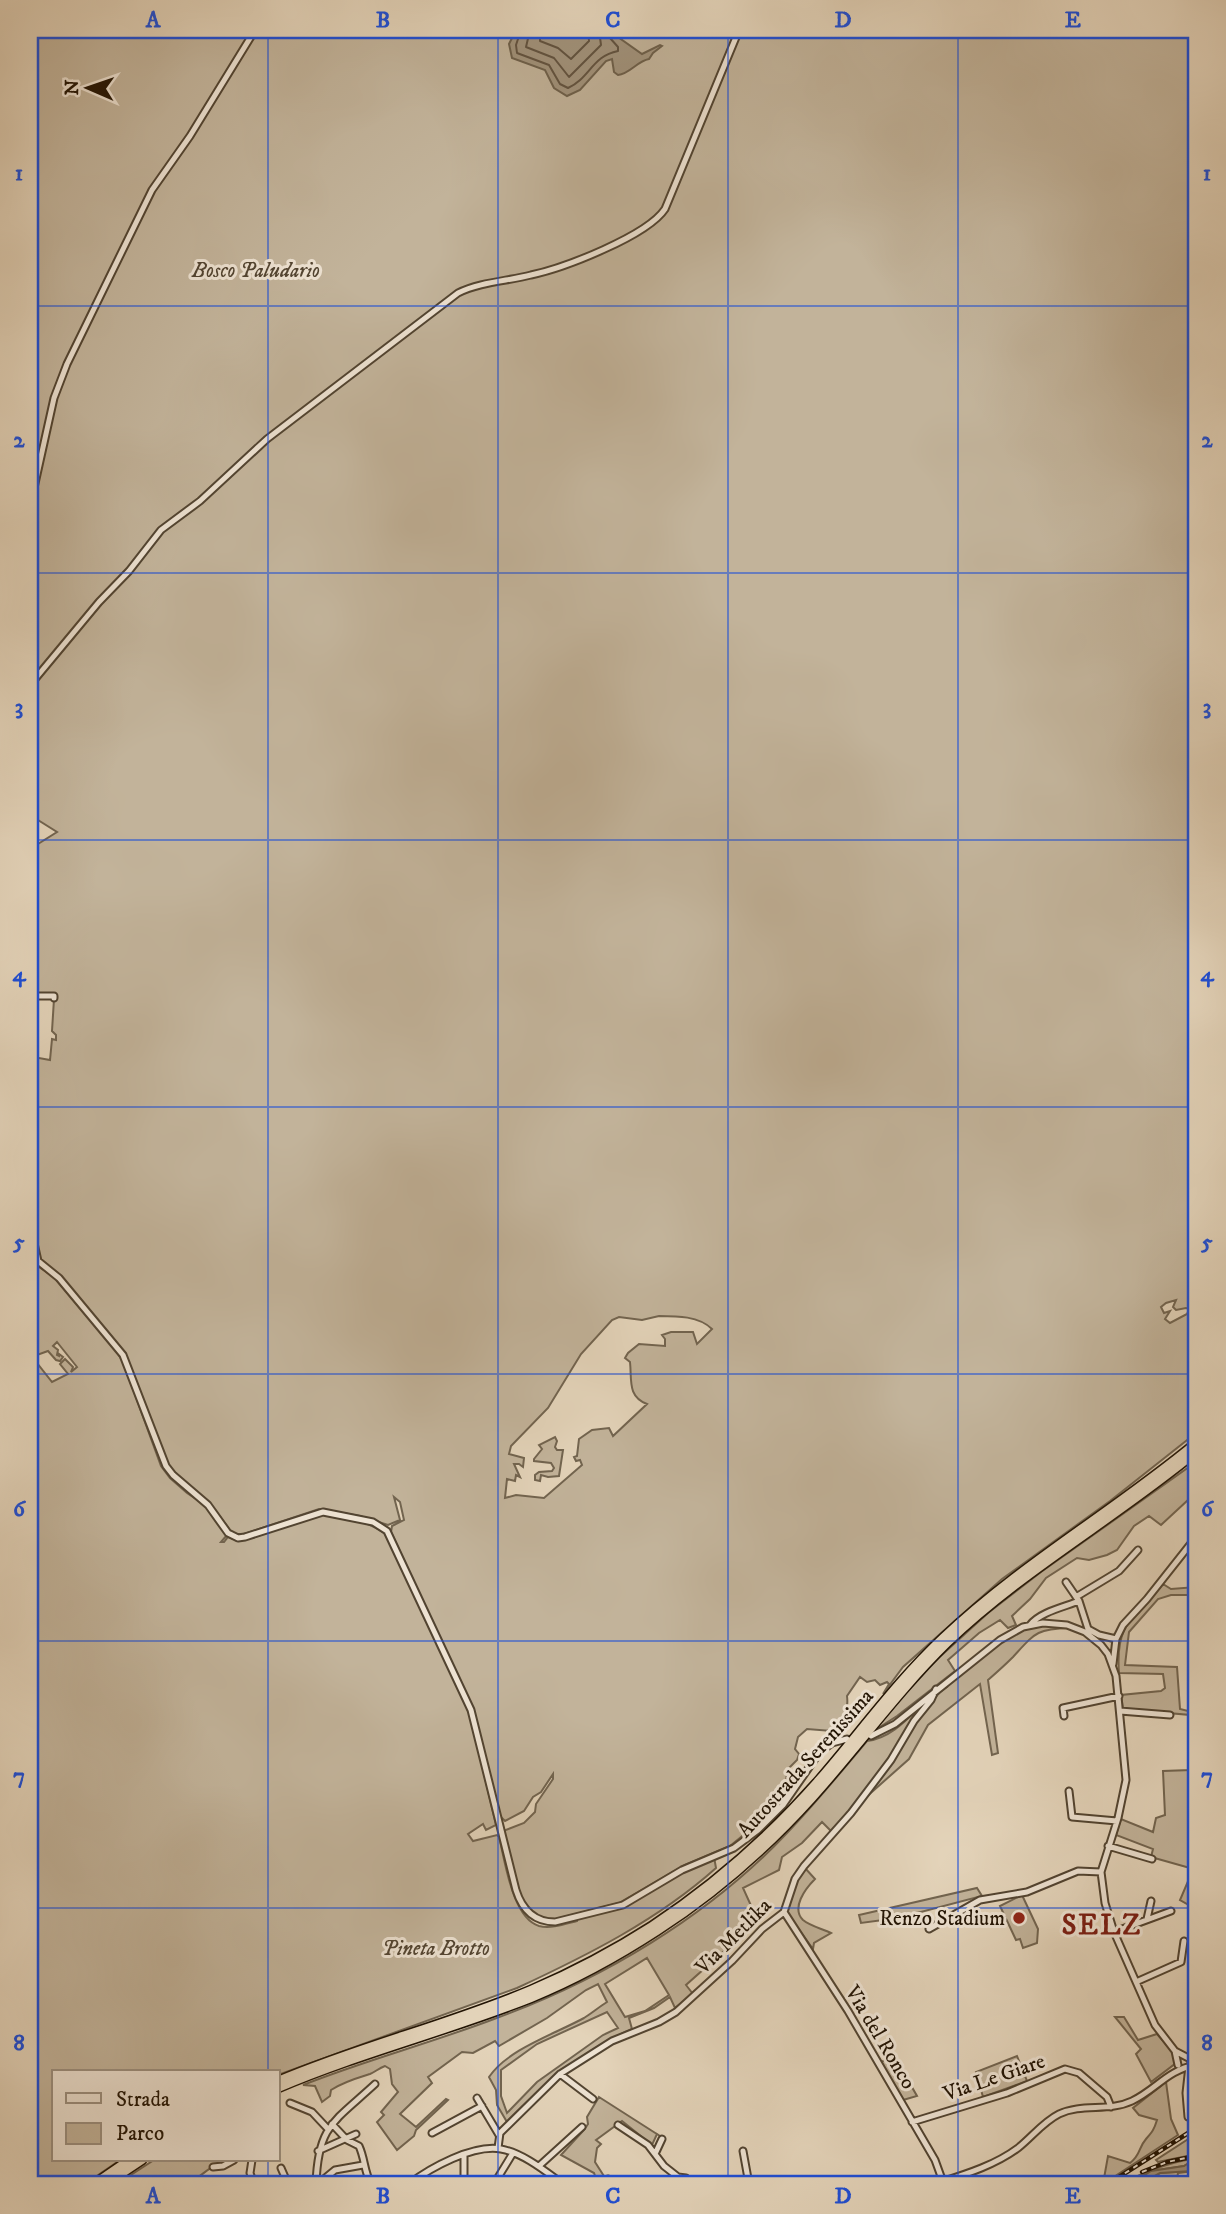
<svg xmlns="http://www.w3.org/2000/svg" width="1226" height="2214" font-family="'IM FELL DW Pica',serif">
  <rect width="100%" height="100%" fill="#e3d3b9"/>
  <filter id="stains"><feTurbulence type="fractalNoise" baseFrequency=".00286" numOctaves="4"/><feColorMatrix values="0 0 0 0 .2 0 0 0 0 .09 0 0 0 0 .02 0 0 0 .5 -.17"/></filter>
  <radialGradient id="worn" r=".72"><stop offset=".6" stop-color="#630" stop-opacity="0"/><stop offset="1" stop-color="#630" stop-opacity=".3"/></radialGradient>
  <!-- green -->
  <path fill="#c2b39a" stroke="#72644f" stroke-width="2" fill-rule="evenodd" d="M30,30H1196V1433L1110,1501L1002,1579L903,1667L883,1694L889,1684L887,1682L880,1685L875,1680L867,1682L860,1677L847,1696C849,1713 843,1719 832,1731L807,1729L798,1737L795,1749L799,1754L797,1760L787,1770L786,1784L775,1804L762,1814L752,1828L730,1846L685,1865L619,1903L556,1919L541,1918L532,1914L521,1899L503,1831L524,1823L535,1812L536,1804L553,1779V1774L541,1792L533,1797L524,1811L505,1821L499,1815L473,1710L391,1532L392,1526L404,1520L400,1502L394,1497L400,1520L388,1525L360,1516L319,1509L244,1534H233L211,1505L164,1463L128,1367L111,1338L112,1337L104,1328L102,1329L59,1278L42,1266L30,1225V1030L35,1031L33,1057L50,1060L52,1039L56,1040V1035L52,1031L54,999H30V849L57,832L30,815ZM1176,1300L1173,1307L1176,1310L1186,1308L1189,1309L1187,1314L1170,1323L1165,1319L1170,1311L1164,1313L1161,1307L1166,1303ZM659,1316C677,1316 699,1316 712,1329L697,1344L693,1332H671L662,1335L665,1339V1346L639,1344L628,1353L625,1358L630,1362C632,1380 627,1396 647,1404L613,1436L609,1428L592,1430L579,1439L577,1456L574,1457L576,1461L580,1460L582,1465L544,1498L516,1495L505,1498L507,1479L515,1481L516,1475L520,1477L514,1464H519L523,1467L524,1458L509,1454L511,1446L548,1408L581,1354L612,1320L619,1317L642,1320Z
    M30,1246L34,1260L39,1267L54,1277L117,1352L123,1362L161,1466L170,1478L187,1493L214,1511L227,1535L221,1542H224L228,1537C249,1548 291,1519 315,1515C339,1512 369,1522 386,1534L469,1710L496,1825L486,1830L483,1824L468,1834L473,1841L497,1835L499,1837C505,1860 512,1918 539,1926C551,1929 565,1924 577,1921V1917L623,1905L682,1870L714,1857L716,1868C658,1920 586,1956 517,1988L278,2075V2072H54V2160H120L85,2184H30ZM57,1342L77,1367L71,1372L73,1367L65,1359L60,1364L68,1374L52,1382L30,1354L37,1355L48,1351L56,1360L60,1361L63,1357L59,1354V1356L57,1355L58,1350L53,1346Z
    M555,1437L557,1441L555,1447L557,1450H563L559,1476L548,1477L541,1475L540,1481L535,1480V1475L539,1472L552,1471L554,1468L551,1463L534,1461V1459L542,1449L539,1445Z
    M1196,1462V1499L1192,1502L1188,1500L1161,1525L1149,1516L1134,1526L1117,1550L1107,1555L1089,1560L1077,1558L1046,1578L1030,1599L1012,1616L1016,1625L1008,1628L1000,1620L979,1633L948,1660L955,1671L897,1716L872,1732L922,1673L988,1613L1041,1572Z
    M1163,1584L1171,1589L1196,1587V1595H1171L1158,1599L1129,1632L1125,1665L1177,1667L1180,1709L1196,1713V1909L1180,1900L1189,1879L1190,1868L1151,1857L1153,1849L1116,1835L1121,1819L1153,1832L1156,1818L1165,1815L1163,1771L1191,1770L1190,1715L1123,1709L1121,1695L1161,1691L1165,1688L1163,1674L1119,1673C1115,1622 1134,1619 1163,1584Z
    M1044,1625L1070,1628C1036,1629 1035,1633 1013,1657C1005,1665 996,1673 988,1680L998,1753L992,1755L980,1684L928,1725L909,1759L864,1799L919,1716L940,1692L947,1687L946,1685L1007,1638L1023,1629Z
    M927,1700L928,1702C912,1717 905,1735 893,1752C875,1780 854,1806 831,1831L822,1822L802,1843L782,1857L779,1870L743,1888L758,1921L686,1985L693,1994L675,2008L670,1997L654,2008L629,2018L632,2029C583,2050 544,2084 507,2122L497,2105L496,2090L489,2077C508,2049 555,2034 584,2018C592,2013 599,2007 607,2002L598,1984L586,1990L547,2018L499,2046L495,2041L473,2053L462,2052L428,2077L432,2083L400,2114L416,2127L446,2099L448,2100L416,2130L414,2136L397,2150L377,2122L384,2115L381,2112L398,2092L392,2084L390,2069L385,2066C379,2068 375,2072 370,2074C357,2078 343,2082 331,2090L330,2096L322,2102L315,2086L303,2085C366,2060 431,2043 494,2019C601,1980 708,1917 787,1833C815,1804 841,1772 867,1741C892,1738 909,1717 927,1700ZM647,1958L669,1995L645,2011L625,2017L605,1984ZM607,2012L618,2028L603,2035L537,2082L507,2113L501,2096V2070L537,2044Z
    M805,1868L815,1879C805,1889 791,1908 803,1920C810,1926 823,1929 831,1933L814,1943L813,1949L787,1913L797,1880Z
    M977,1888L982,1896L898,1918L861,1923L859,1915Z
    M1022,1895L1038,1929L1037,1943L1023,1948L1020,1939L1016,1940L1000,1906Z
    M1115,2017H1124L1138,2040L1157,2034L1173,2052L1176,2063L1151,2082L1136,2054L1141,2049Z
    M894,2056L917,2096L903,2100L881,2062Z
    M1017,2056L1027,2081L983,2097L976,2072Z
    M1166,2082L1171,2119L1178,2135L1103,2184L1108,2156L1130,2163C1141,2155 1138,2148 1146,2139C1152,2132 1154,2130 1157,2120L1139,2115L1133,2108Z
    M599,2097L660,2136L657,2134L652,2145L622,2121L596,2140L601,2144L597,2148L595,2162L609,2184H598L594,2173L561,2155L584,2130L588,2124L587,2117Z
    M1196,2134V2144L1192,2155L1158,2162L1156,2160Z
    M1192,2159L1189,2164L1184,2166L1151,2171L1131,2184H1121C1144,2172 1167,2163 1192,2159Z
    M154,2160H219L221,2163C207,2167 200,2179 186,2184H117Z
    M1196,2165V2171L1178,2173L1177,2179L1179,2184H1140L1160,2173L1191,2171Z"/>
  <!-- water -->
  <path fill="#a1927b" stroke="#6e604b" stroke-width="2" d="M516,30H613L618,37L642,54L660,45L662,46L653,53L649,59C637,61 630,74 618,75L614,72L612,59L606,61L580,90L567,96L554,88L545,70L512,58L509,44Z
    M1196,2158V2165L1192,2171L1160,2173L1140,2184H1131L1151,2171L1184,2166Z"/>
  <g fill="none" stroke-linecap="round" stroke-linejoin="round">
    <!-- shore -->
    <path stroke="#625340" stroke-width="2" d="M521,30L516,45L517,53L549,65L560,84L568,88C590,78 592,56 618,51V47L610,38L607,30
      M530,30L526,47L554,58L569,77L601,45L599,30
      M540,30V41L558,48L571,59L589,41L588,30"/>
    <!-- minor casing -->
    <g stroke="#524431" stroke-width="9">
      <path id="minor" d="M30,506L54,398L67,364L152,190L190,136L255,30
        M30,685L99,602L129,571L161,530L200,501L267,439L458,293C480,282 508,281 531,275C564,268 647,236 665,209L739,30
        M30,996H54V998
        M30,1225L38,1261L59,1278L123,1355L166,1466L173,1475L208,1505L228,1533L238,1538L245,1537L323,1512L373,1522L387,1531L471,1710L516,1890C522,1909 534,1922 555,1922L623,1905L682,1870L734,1848L758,1830L783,1805L817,1756L825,1748L832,1743L847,1739
        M1066,1582L1079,1601L1088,1629L1099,1635L1116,1639
        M1076,1597L1119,1571L1138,1550
        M1030,1625C1040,1612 1064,1607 1079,1601
        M1113,1664L1116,1639L1123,1625L1147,1599L1196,1537
        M1120,1711L1170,1715
        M1064,1716L1063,1708L1119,1696
        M871,1736L895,1724L1000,1640L1023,1627L1043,1623L1067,1625L1085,1632L1101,1645L1108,1654L1116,1676L1126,1780L1118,1818L1101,1872L1105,1903L1114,1932L1155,2025L1175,2051L1196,2062
        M1069,1791L1072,1817L1117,1821
        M1108,1846L1152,1859
        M784,1912L848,2011L935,2160L943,2182
        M1147,1919L1151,1901
        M929,1929L980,1900L1027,1892L1078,1871L1101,1872
        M1114,1932L1171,1911
        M1136,1982L1181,1962L1184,1941
        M1175,2051L1178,2065
        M1191,2060L1196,2045
        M560,2074L593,2099
        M477,2098L499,2135
        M290,2103L312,2112L327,2128
        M1188,2117L1186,2093L1189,2066
        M912,2122L1007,2093L1065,2069L1079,2073L1107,2097L1111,2107
        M332,2124L347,2140L359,2146C365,2159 364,2171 371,2184
        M618,2125L648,2145L664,2166L678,2177L681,2184
        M432,2133L482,2106
        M498,2148L500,2133L560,2074L612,2041L659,2022L676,2012L732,1961L762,1929L784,1912L795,1879L804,1866L851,1813L891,1760L914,1721L931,1700L936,1689
        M318,2151L356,2134
        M743,2151L749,2184
        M655,2154L662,2139
        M252,2160L250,2173L254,2184
        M539,2166L582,2127
        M213,2167L223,2166L234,2160
        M281,2168L288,2184
        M678,2177L686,2178L691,2184
        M608,2179L612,2184
        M316,2184C318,2125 334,2122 375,2084
        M318,2184L335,2170L363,2165
        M409,2184C430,2168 473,2144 501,2149C523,2153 545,2171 563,2184
        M464,2184V2154
        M494,2184L513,2153
        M935,2184C963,2175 994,2166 1018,2148C1032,2137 1043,2122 1059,2114C1082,2103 1109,2112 1132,2101C1157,2089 1167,2070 1196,2065"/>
    </g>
    <!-- highway casing -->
    <g stroke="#221404" stroke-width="11">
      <path id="highway" d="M278,2081C360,2046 448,2025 531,1990C573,1972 613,1951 652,1926C714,1885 770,1836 819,1780C860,1733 897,1681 943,1638C1021,1564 1114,1511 1196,1443
        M278,2088C360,2053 448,2031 531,1998C575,1980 617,1957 657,1931C714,1894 766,1849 812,1798C858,1747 898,1691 947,1643C1023,1570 1115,1519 1196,1452
        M94,2184L129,2160
        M106,2184L142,2160"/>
    </g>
    <!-- minor -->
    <use href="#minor" stroke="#ede2d2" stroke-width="5"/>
    <!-- highway -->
    <use href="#highway" stroke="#e3d3b9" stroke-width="8"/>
    <!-- rail casing -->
    <g stroke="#221404" stroke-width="4.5">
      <path id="rail" d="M1142,2172L1167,2162L1196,2156
        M1108,2184L1196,2128"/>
    </g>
    <!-- rail -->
    <use href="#rail" stroke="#ede2d2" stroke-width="2" stroke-dasharray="5" stroke-linecap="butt"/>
  </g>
  <!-- grid -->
  <path fill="none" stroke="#1d4ed8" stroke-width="2" stroke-opacity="0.55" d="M268,30V2072M498,30V2184M728,30V2184M958,30V2184M30,306H1196M30,573H1196M30,840H1196M30,1107H1196M30,1374H1196M30,1641H1196M30,1908H1196M268,2160V2184"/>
  <!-- markers -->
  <circle fill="#8f2418" stroke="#ede2d2" stroke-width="2.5" cx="1019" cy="1918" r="7"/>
  <g text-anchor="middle" stroke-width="6" stroke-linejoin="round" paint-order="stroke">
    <!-- park labels -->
    <g font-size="21" font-style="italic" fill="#524431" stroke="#ede2d2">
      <text x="256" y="277">Bosco Paludario</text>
      <text x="436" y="1955">Pineta Brotto</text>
    </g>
    <!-- street labels -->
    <g font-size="21" fill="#221404" stroke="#ede2d2">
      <text transform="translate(805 1763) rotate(-48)" y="7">Autostrada Serenissima</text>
      <text transform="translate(733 1936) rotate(-45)" y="7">Via Metlika</text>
      <text transform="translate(881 2037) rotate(59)" y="7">Via del Ronco</text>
      <text transform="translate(994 2077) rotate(-19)" y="7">Via Le Giare</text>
    </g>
    <!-- poi labels -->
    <g font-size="21" fill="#221404" stroke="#ede2d2" text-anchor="end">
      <text x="1005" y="1925">Renzo Stadium</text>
    </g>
    <!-- district labels -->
    <g font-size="28" font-weight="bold" letter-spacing="2" fill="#7a1f14" stroke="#ede2d2">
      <text x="1102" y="1934">SELZ</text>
    </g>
  </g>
  <!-- margin -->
  <rect width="1226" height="2214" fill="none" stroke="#e3d3b9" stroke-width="77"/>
  <!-- legend -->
  <rect x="52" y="2070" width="228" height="91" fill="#ede2d2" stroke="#9c9080" stroke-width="2"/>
  <rect x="66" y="2093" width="35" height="10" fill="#ede2d2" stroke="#9c9080" stroke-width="2"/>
  <text x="116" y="2106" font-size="21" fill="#221404">Strada</text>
  <rect x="66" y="2123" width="35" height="21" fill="#c2b39a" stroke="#9c9080" stroke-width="2"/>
  <text x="116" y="2140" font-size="21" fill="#221404">Parco</text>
  <!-- north arrow -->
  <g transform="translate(88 88) rotate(272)" stroke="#ede2d2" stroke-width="5" paint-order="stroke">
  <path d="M0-5L12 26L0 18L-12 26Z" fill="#221404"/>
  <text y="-10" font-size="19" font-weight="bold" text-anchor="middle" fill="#221404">N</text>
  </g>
  <rect x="38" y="38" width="1150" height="2138" fill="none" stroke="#1d4ed8" stroke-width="2.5"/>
  <g font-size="23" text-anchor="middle" font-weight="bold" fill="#1d4ed8">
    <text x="153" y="27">A</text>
    <text x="383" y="27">B</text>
    <text x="613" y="27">C</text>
    <text x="843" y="27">D</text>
    <text x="1073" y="27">E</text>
    <text x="19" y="180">1</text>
    <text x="1207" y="180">1</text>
    <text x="19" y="447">2</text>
    <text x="1207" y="447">2</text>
    <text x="19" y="714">3</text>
    <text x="1207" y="714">3</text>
    <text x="19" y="981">4</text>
    <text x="1207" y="981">4</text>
    <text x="19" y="1249">5</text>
    <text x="1207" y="1249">5</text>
    <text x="19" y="1516">6</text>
    <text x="1207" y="1516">6</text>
    <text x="19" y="1783">7</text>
    <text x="1207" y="1783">7</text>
    <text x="19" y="2050">8</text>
    <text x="1207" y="2050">8</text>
    <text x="153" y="2203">A</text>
    <text x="383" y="2203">B</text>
    <text x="613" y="2203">C</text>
    <text x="843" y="2203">D</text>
    <text x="1073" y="2203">E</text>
  </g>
  <rect width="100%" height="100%" filter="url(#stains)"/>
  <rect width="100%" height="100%" fill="url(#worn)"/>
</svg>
